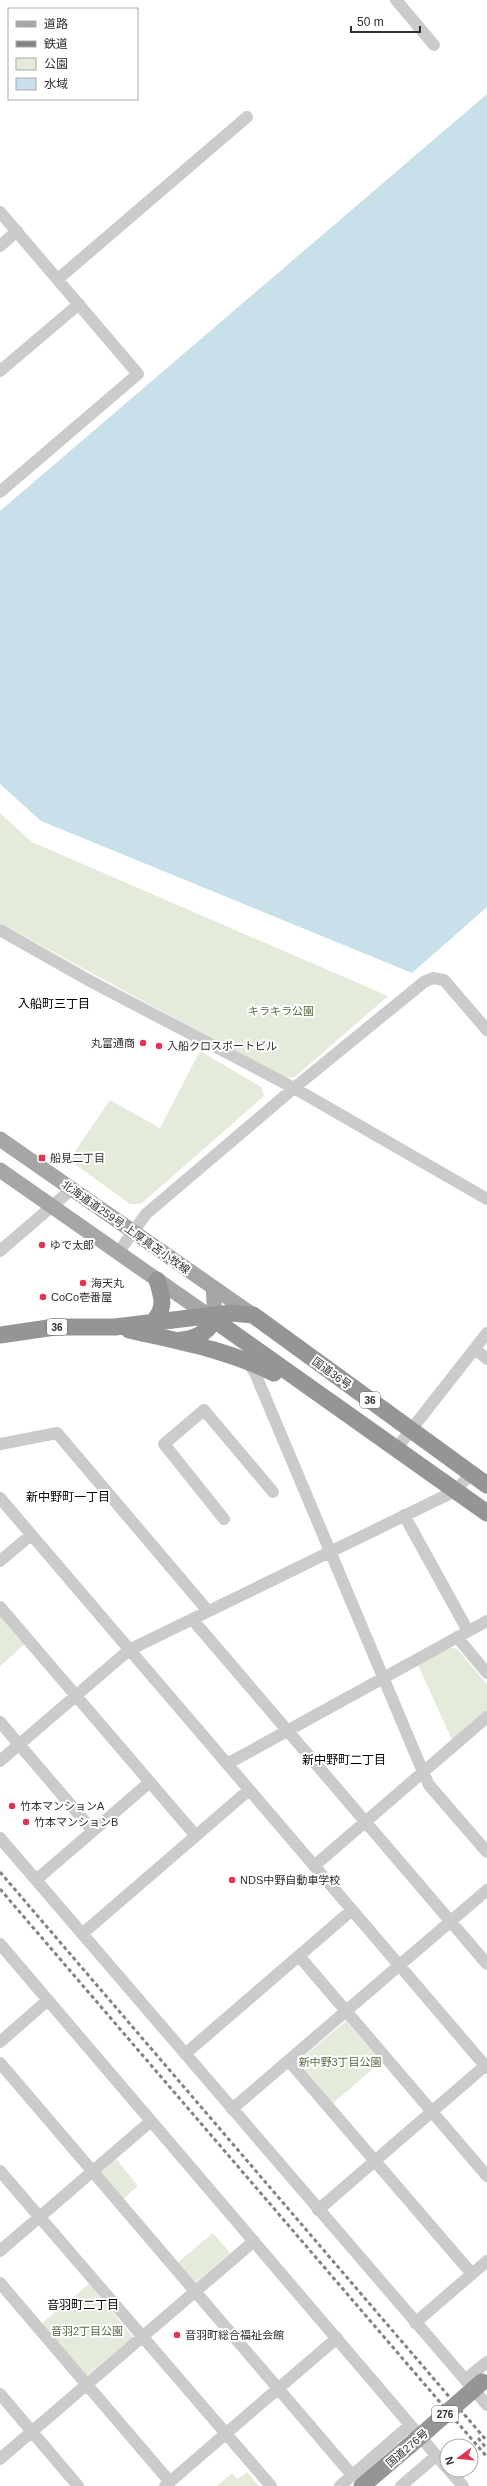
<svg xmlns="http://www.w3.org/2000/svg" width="487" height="2486" font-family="Arial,'Noto Sans JP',sans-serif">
  <rect width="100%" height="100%" fill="#fff"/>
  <!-- green -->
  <path fill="#e5ebdb" d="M0,813L32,842L388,996L295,1077L284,1078L0,923Z
    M200,1051L261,1087L264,1096L141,1204H130L69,1160L110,1100L160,1128Z
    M0,1615L25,1644L0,1666Z
    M450,1648H456L487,1684V1711L453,1742L418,1665Z
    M346,2021L381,2062L333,2103L298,2061Z
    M116,2159L138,2186L122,2200L100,2173Z
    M213,2233L230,2253L194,2284L176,2264Z
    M89,2284L133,2337L85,2377L41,2324Z
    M247,2472L259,2486H217L232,2473L238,2479Z"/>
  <!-- water -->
  <path fill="#c8e0ea" d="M487,94V907L412,973L41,821L0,784V511Z"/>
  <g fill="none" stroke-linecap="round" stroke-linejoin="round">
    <!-- minor -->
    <path stroke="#cbcbcb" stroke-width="12" d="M396,0L434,45
      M0,212L138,374L0,492
      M0,246L17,231
      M58,279L247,117
      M0,371L79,304
      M0,930L90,981L294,1088L487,1199
      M0,1251L72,1189
      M118,1253L146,1214L294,1088L424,982L433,978L444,980L487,1030
      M475,1349L487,1359
      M247,1360L255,1373L423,1772L429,1785L487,1852
      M0,1444L57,1433L208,1611
      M396,1449L487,1333
      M0,1498L487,2068
      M404,1515L468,1631
      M224,1519L164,1444L204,1410L273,1492
      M0,1561L31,1535
      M0,1607L196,1836
      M192,1619L487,1964
      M457,1637L487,1673
      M0,1722L93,1831
      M0,1761L129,1650L455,1491L471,1474
      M227,1764L487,1621
      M0,1838L487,2405
      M314,1866L487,1717
      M36,1880L150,1782
      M82,1934L249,1790
      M0,1944L447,2468
      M299,1956L487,2176
      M0,2042L48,2000
      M185,2054L352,1910
      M289,2061L472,2274
      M0,2063L352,2475
      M232,2109L487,1890
      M0,2171L271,2486
      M318,2210L487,2064
      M0,2251L151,2121
      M0,2283L170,2482
      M415,2323L487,2261
      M465,2380L487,2362
      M0,2394L78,2486
      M0,2459L254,2241
      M449,2470L463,2486
      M165,2486L337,2338
      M340,2486L410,2425
      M401,2486L436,2456"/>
    <!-- major -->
    <path stroke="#a6a6a6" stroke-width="15" d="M0,1139L253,1315
      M0,1170L209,1316
      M213,1288L215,1315"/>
    <!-- highway -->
    <path stroke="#959595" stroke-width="17" d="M209,1316L487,1513
      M151,1324C166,1310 163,1298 157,1280
      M129,1330C182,1342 225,1349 274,1373
      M0,1335L55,1327H115L231,1313L253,1315L487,1485
      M181,1340C196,1339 212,1331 215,1315
      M362,2486L409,2446"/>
    <!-- rail -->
    <path stroke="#838383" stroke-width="3" stroke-dasharray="4 3" stroke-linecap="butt" d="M0,1872L487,2441
      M0,1889L487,2457
      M478,2438L487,2449"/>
    <!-- highway-bridge -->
    <path stroke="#959595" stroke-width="17" d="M409,2446L482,2382"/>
  </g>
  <!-- markers -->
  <g fill="#e03452" stroke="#fff" stroke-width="1.5">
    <circle cx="143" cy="1043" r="4"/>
    <circle cx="159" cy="1046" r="4"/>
    <rect x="38" y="1154" width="8" height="8" rx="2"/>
    <circle cx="42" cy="1245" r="4"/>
    <circle cx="83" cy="1283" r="4"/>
    <circle cx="43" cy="1297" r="4"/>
    <circle cx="12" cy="1806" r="4"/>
    <circle cx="26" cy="1822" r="4"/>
    <circle cx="232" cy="1880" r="4"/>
    <circle cx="177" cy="2335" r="4"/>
  </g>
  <g text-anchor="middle" stroke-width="4" stroke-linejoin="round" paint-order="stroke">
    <!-- shield labels -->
    <g fill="#fff" stroke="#6d6d6d" stroke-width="1">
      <rect x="47" y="1319" width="20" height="16" rx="3"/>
      <rect x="360" y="1392" width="20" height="16" rx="3"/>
      <rect x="432" y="2406" width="26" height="16" rx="3"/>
    </g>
    <g font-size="10" font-weight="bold" fill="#2e2e2e">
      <text x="57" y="1331">36</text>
      <text x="370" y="1404">36</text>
      <text x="445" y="2418">276</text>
    </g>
    <!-- park labels -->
    <g font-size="11" fill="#55683c" stroke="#fff">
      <text x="281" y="1015">キラキラ公園</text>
      <text x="340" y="2066">新中野3丁目公園</text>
      <text x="87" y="2335">音羽2丁目公園</text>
    </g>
    <!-- poi labels -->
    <g font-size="11" fill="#2e2e2e" stroke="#fff" text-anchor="start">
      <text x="135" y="1047" text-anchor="end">丸富通商</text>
      <text x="167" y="1050">入船クロスポートビル</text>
      <text x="50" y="1162">船見二丁目</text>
      <text x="50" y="1249">ゆで太郎</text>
      <text x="91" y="1287">海天丸</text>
      <text x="51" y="1301">CoCo壱番屋</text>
      <text x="20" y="1810">竹本マンションA</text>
      <text x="34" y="1826">竹本マンションB</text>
      <text x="240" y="1884">NDS中野自動車学校</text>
      <text x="185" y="2339">音羽町総合福祉会館</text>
    </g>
    <!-- street labels -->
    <g font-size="11" fill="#2e2e2e" stroke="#fff">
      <text transform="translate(126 1227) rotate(35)" y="4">北海道道259号 上厚真苫小牧線</text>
      <text transform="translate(332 1373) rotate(36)" y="4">国道36号</text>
      <text transform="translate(407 2448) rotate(-41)" y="4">国道276号</text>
    </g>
    <!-- neighbourhood labels -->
    <g font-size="12" fill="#000" stroke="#fff">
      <text x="54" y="1008">入船町三丁目</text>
      <text x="68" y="1501">新中野町一丁目</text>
      <text x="344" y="1764">新中野町二丁目</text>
      <text x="83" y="2309">音羽町二丁目</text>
    </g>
  </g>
  <!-- legend -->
  <rect x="8" y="8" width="130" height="92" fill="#ffffff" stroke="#ababab"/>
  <rect x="16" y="21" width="20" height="6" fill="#a6a6a6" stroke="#ababab"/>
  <text x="44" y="28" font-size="12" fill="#2e2e2e">道路</text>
  <rect x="16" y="41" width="20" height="6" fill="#838383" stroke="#ababab"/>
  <text x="44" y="48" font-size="12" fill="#2e2e2e">鉄道</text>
  <rect x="16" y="58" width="20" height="12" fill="#e5ebdb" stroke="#ababab"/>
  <text x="44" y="68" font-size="12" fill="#2e2e2e">公園</text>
  <rect x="16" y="78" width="20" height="12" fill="#c8e0ea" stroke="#ababab"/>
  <text x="44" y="88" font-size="12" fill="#2e2e2e">水域</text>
  <!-- north arrow -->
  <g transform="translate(459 2458) rotate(254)"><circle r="19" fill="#ffffff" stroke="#ababab"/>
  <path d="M0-3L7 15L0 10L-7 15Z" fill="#e03452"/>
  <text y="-6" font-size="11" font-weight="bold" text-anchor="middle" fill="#2e2e2e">N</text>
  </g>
  <!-- scale -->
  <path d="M351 26v6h69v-6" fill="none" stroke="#2e2e2e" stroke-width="2"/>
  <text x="357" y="26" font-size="12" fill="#2e2e2e" stroke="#ffffff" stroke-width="3" paint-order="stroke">50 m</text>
</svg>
